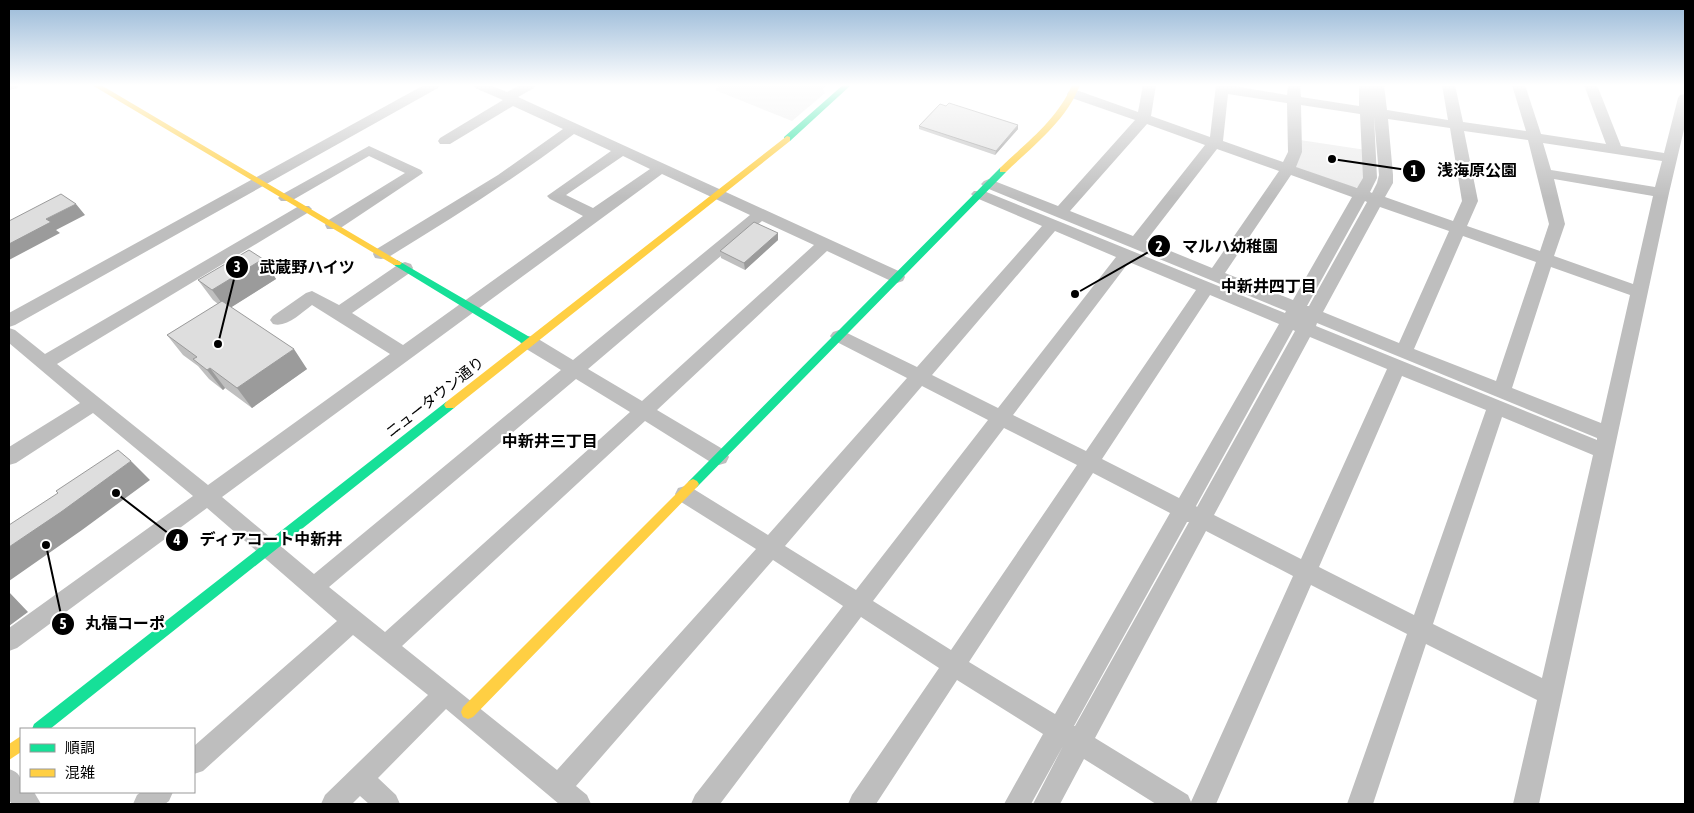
<svg xmlns="http://www.w3.org/2000/svg" width="1694" height="813" font-family="'Asap Condensed','Noto Sans JP',sans-serif">
  <rect width="100%" height="100%" fill="#fff"/>
  <!-- green -->
  <path fill="#ebebeb" d="M719,85H828L823,89L825,93L792,121L715,90Z
    M1300,140L1366,150L1367,168L1360,187L1354,188L1298,169L1295,166Z"/>
  <g fill="none" stroke-linecap="round" stroke-linejoin="round">
    <!-- street -->
    <path fill="#bebebe" fill-rule="evenodd" d="M9,85H19L17,88L9,90Z
      M424,85H440L438,88L15,325L9,327V313Z
      M474,85H490L507,92L520,85H535L534,88L518,97L903,273L905,277L903,281L897,283L891,281L827,251L657,410L726,451L729,457L726,463L719,465L712,463L645,421L402,646L557,770L756,549L678,500L675,494L678,488L685,486L692,488L768,535L907,378L833,340L830,336L833,332L839,330L845,332L917,367L1042,226L974,197L971,194L974,191H984L1285,313L1286,311L984,187L981,184L984,181L989,179L1058,206L1135,120L1069,97L1067,94L1069,91H1079L1138,112L1143,85H1156L1151,116L1210,137L1216,85H1228L1287,95L1288,85H1300L1301,97L1359,106V85H1384L1387,110L1448,120L1442,85H1455L1463,122L1526,131L1512,85H1525L1541,134L1606,144L1584,85H1597L1621,146L1664,153L1678,98L1680,95L1685,94V125L1669,193L1539,804H1513L1537,700L1426,644L1373,804H1347L1407,634L1311,585L1216,804H1156L1084,759L1060,804H1033L1063,746L1031,804H1004L1043,734L957,680L876,804H848L852,795L939,668L861,617L720,804H691L695,795L843,606L773,560L576,786L587,795L591,804H559L446,709L378,778L396,795L400,804H369L360,796L352,804H321L325,795L428,695L353,635L203,771L194,774V746L337,621L207,508L17,648L9,651V628L193,496L93,413L16,463L9,465V447L80,403L9,343V328L15,330L45,354L299,206H309L312,209L309,212L57,364L208,485L390,354L312,305C301,313 287,328 273,324L270,320L273,316L306,293L312,291L339,305L399,264L405,262L411,264L413,268L411,272L352,313L403,345L583,216L550,199L547,196L611,151L574,134C514,179 451,219 387,258L381,259L375,258L373,254L375,250L498,175L563,129L513,106L450,144H440L438,141L440,138L503,100L475,88ZM1228,94L1287,103L1288,152L1283,162L1223,141ZM1301,105L1360,114L1363,178L1357,188L1296,167L1302,152ZM1374,117L1379,175L1377,183L1372,193L1370,192L1377,178ZM1388,119L1450,128L1462,201L1453,221L1385,197L1393,183V175ZM1147,124L1205,145L1133,236L1070,211ZM1464,131L1528,140L1549,224L1540,251L1467,226L1478,201ZM1543,143L1662,161L1655,187L1551,170ZM1217,149L1279,171L1212,268L1146,241ZM623,156L650,169L593,208L566,195ZM662,174L750,215L573,360L535,337L529,336L523,337L520,342L523,347L561,370L314,574L222,497ZM1291,175L1352,197L1293,300L1225,273ZM1554,179L1653,196L1633,284L1554,256L1565,224ZM1365,201L1367,202L1309,306H1307ZM1380,207L1449,231L1399,343L1323,312ZM762,221L814,245L642,401L588,369ZM1055,231L1116,257L998,408L932,375ZM1463,236L1536,262L1496,381L1414,349ZM1129,262L1196,290L1086,451L1013,415ZM1551,267L1630,295L1601,423L1512,388ZM1210,295L1279,324L1179,498L1102,459ZM1317,323L1597,438V440L1316,326ZM1293,330L1295,331L1197,507L1196,506ZM1310,337L1387,369L1301,559L1214,515ZM1402,376L1486,410L1414,615L1319,567ZM576,379L630,412L385,632L329,587ZM922,386L988,420L856,590L785,546ZM1502,417L1593,455L1542,678L1433,624ZM1004,428L1077,465L951,650L873,601ZM1093,473L1170,513L1055,714L969,662ZM1187,522H1189L1075,726H1074ZM1206,531L1293,576L1191,802L1188,795L1095,738Z
      M369,146L421,170L423,173L339,229H327L325,225L327,221L405,173L369,156L291,201H281L278,198L281,195Z
      M9,769C22,773 21,779 21,792H34L41,804H12L9,800Z
      M141,792H173L169,801L165,804H133L137,795Z"/>
    <!-- fast -->
    <path fill="#16e098" fill-rule="evenodd" d="M843,85H851L790,141H784V137Z
      M1003,167L1006,168V172L697,487L693,489L689,487L687,484L689,481L1000,168Z
      M397,260L533,339L534,342L533,345H525L394,265L392,263Z
      M450,401L454,402L456,405L454,408L50,729H32L34,724L446,402Z"/>
    <!-- slow -->
    <path fill="#ffcf43" fill-rule="evenodd" d="M92,85H101L402,263L400,265H394Z
      M1072,85H1080C1066,121 1033,146 1006,172H1000V168C1026,143 1058,119 1072,85Z
      M787,136L790,137V141L454,408H446L444,405L446,402Z
      M693,479L697,481L699,484L697,487L473,717L468,719L463,717L461,712L463,707L689,481Z
      M21,736V752L9,760V744Z"/>
  </g>
  <!-- wall -->
  <path fill="#bfbfbf" d="M919,126L1018,129L995,155L919,129Z
    M778,233V240L745,270L721,258L720,251Z
    M263,259L276,279L231,307L307,369L252,408L225,388L223,390L209,379L198,366L183,355L167,335L218,304L213,300L198,280Z"/>
  <!-- shaded-wall -->
  <path fill="#9b9b9b" d="M1018,125V129L995,155L996,151Z
    M76,204L85,215L56,230L60,233L9,260V244L46,219Z
    M778,233V240L745,270L744,263Z
    M263,259L276,279L227,310L212,290Z
    M294,349L307,369L252,408L237,388Z
    M210,368L225,388L223,390L207,370Z
    M131,461L150,480L82,530L9,581V547Z
    M9,592L28,612L9,626Z"/>
  <!-- building -->
  <path fill="#dedede" stroke="#9b9b9b" d="M949,103L1018,125L996,151L919,126L940,104L946,106Z
    M61,194L76,204L46,219L51,222L9,244V221Z
    M754,222L778,233L744,263L720,251Z
    M249,250L263,259L212,290L198,280Z
    M222,301L294,349L237,388L210,368L207,370L193,359L197,357L167,335Z
    M118,450L131,461L61,512L9,547V525L58,493L56,491Z"/>
  <!-- sky -->
  <linearGradient id="sky" x2="0" y2="1"><stop stop-color="#97b8d7"/><stop offset="0.43" stop-color="#fff"/><stop offset="1" stop-color="#fff" stop-opacity="0"/></linearGradient>
  <rect width="1694" height="198" fill="url(#sky)"/>
  <g text-anchor="middle" stroke-width="4.5" stroke-linejoin="round" paint-order="stroke">
    <!-- street labels -->
    <g font-size="15" fill="#000" stroke="#fff">
      <text transform="translate(435 397) rotate(-38)" y="5">ニュータウン通り</text>
    </g>
    <!-- neighbourhood labels -->
    <g font-size="16" font-weight="bold" fill="#000" stroke="#fff">
      <text x="1269" y="292">中新井四丁目</text>
      <text x="550" y="447">中新井三丁目</text>
    </g>
  </g>
  <!-- callouts -->
  <path fill="none" stroke="#000" stroke-width="2" d="M1332 159L1414 171M1075 294L1159 246M218 344L237 267M116 493L177 540M46 545L63 624"/>
  <g fill="#000" stroke="#fff" stroke-width="2">
    <circle cx="1332" cy="159" r="5"/>
    <circle cx="1075" cy="294" r="5"/>
    <circle cx="218" cy="344" r="5"/>
    <circle cx="116" cy="493" r="5"/>
    <circle cx="46" cy="545" r="5"/>
    <circle cx="1414" cy="171" r="12"/>
    <circle cx="1159" cy="246" r="12"/>
    <circle cx="237" cy="267" r="12"/>
    <circle cx="177" cy="540" r="12"/>
    <circle cx="63" cy="624" r="12"/>
  </g>
  <g font-size="15" text-anchor="middle" font-weight="bold" fill="#fff">
    <text x="1414" y="176">1</text>
    <text x="1159" y="252">2</text>
    <text x="237" y="272">3</text>
    <text x="177" y="545">4</text>
    <text x="63" y="629">5</text>
  </g>
  <g font-size="16" text-anchor="middle" font-weight="bold" fill="#000" stroke="#fff" stroke-width="4.5" stroke-linejoin="round" paint-order="stroke">
    <text x="1477" y="176">浅海原公園</text>
    <text x="1230" y="252">マルハ幼稚園</text>
    <text x="307" y="273">武蔵野ハイツ</text>
    <text x="271" y="545">ディアコート中新井</text>
    <text x="125" y="629">丸福コーポ</text>
  </g>
  <!-- border -->
  <rect width="1694" height="813" fill="none" stroke="#000000" stroke-width="20"/>
  <!-- legend -->
  <rect x="20" y="728" width="175" height="65" fill="#ffffff" stroke="#999999"/>
  <rect x="30" y="744" width="25" height="8" fill="#16e098" stroke="#999999"/>
  <text x="65" y="753" font-size="15" fill="#000000">順調</text>
  <rect x="30" y="769" width="25" height="8" fill="#ffcf43" stroke="#999999"/>
  <text x="65" y="778" font-size="15" fill="#000000">混雑</text>
</svg>
